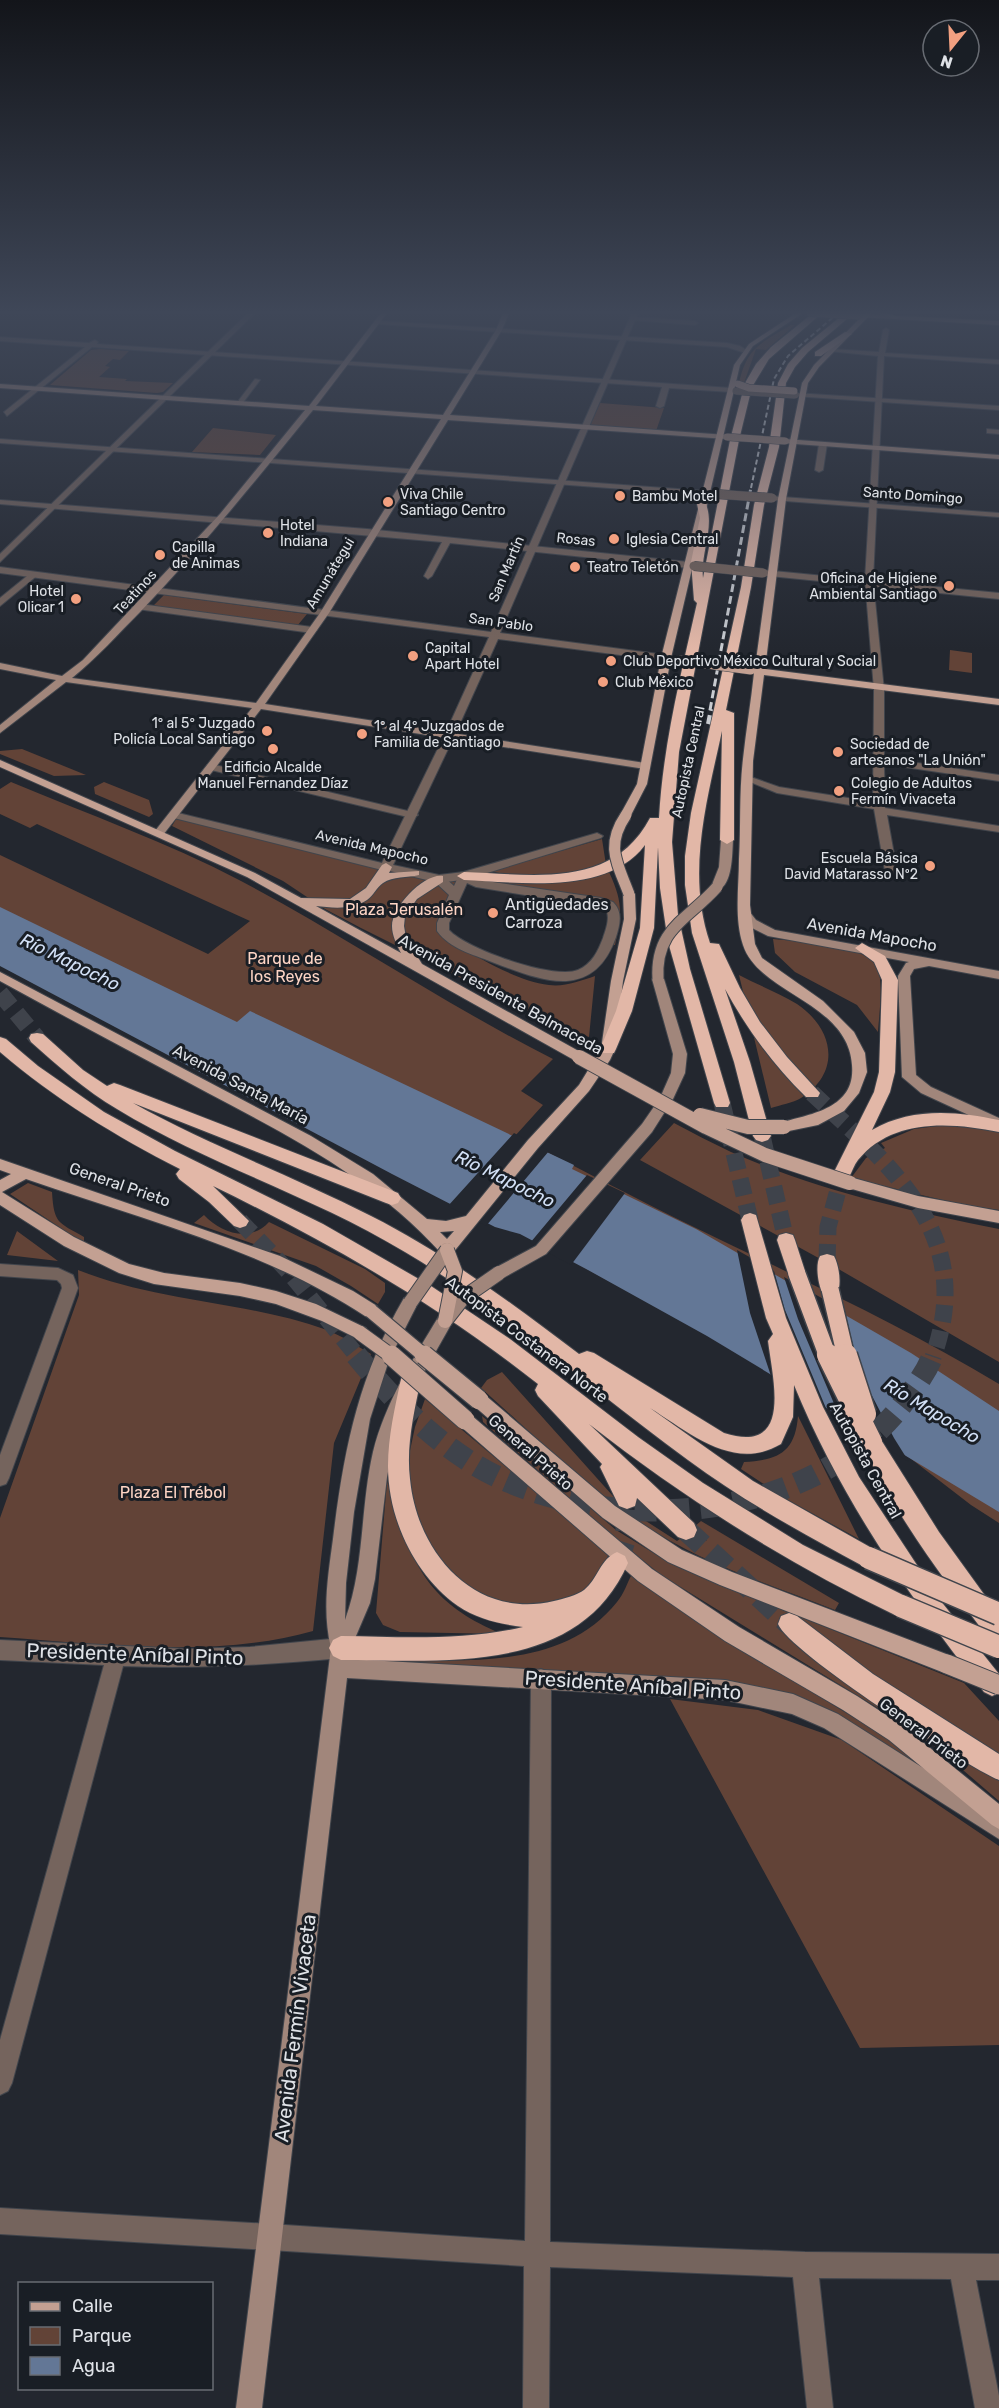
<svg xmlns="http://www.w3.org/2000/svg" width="999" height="2408" font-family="Rubik,sans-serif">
  <rect width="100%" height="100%" fill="#23272f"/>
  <!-- green -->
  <path fill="#624337" d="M791,325H795L766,350L756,349L744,383H739C747,347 761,343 791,325Z
    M100,349L129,351L120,360L113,359L105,366L110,367L99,377L127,379L125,381L173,383L163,392L157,393L50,385L91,350Z
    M600,403L664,408L656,431L590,426Z
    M213,428L276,435L260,455L192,452Z
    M164,595L307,614L297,626L153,606Z
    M950,650L972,653V673L949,670Z
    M22,749L86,775L54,776L0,754V751Z
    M11,782C87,814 167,842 241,881C347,937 446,1005 553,1059L521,1091L543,1105L515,1136C575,1166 634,1198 694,1227C797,1277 901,1325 999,1384V1523L971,1505L910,1458L759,1363L532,1239L0,965V855L208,954L250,921L37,824L30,828L0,814V789Z
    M104,782L149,800L153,814L149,817L95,794L94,787Z
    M176,819L437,879L461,883L442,919L453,944C483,959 516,981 549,985C565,987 580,981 595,976L589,1037L557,1026L361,928L325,909L283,881L172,826Z
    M602,839L606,865C577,874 521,881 492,871Z
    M609,872C623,902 622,914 615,945H612L620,913L614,903L605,899L473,880L564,882Z
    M773,939C798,942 865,943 877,967C884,981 879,1015 878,1032L857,1005L795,972L775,953Z
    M739,975C758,985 779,993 797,1004C834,1029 842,1072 801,1098C793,1103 780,1105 771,1108Z
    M674,1123C693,1133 712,1143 731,1152C816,1190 909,1211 999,1229V1362L835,1267L640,1160Z
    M952,1124L999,1131V1210L959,1204L851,1178L866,1158L885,1148L881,1143L914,1129Z
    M28,1183L52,1192C54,1224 58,1222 84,1237V1241H80L10,1194Z
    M204,1215C221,1233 250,1243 269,1222L365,1269L385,1283V1292L378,1304L351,1286L316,1266L194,1223Z
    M17,1231L58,1261L7,1255Z
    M78,1270C158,1302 246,1301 327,1330C342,1336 357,1346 371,1354L334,1443L313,1631C215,1659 101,1644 0,1637V1518L79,1295Z
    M502,1372L621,1505L677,1541L684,1536L699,1537L707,1541L694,1527L701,1521L839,1603L835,1610C783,1589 728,1572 678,1545C606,1507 542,1442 481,1388L487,1380Z
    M425,1399L614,1557L592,1588L526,1613L467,1591L431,1548L414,1511L407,1465L415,1427Z
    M482,1416L616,1530L665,1560L694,1574L964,1683L999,1721V1755L895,1692L794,1620L780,1630L835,1670L999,1778V1801L942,1752L894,1718L661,1575L614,1537L483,1422Z
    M798,1416L859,1539L788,1500L741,1469L744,1462C778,1460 795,1453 798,1416Z
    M387,1481C411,1559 421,1600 502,1634L400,1632L383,1625L376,1613Z
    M632,1574L729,1641L887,1738L960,1797L835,1718L726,1683L368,1659C450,1659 559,1675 617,1602C624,1594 627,1583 632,1574Z
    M670,1699L758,1710L842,1740L999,1846V2045L860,2048Z"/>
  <!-- water -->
  <path fill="#637796" d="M0,907L237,1022L250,1011L574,1165L572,1169L696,1229L911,1353L999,1411V1512L707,1336L588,1270L520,1234L495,1227L392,1174L0,966Z"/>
  <!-- pier -->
  <path fill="#23272f" d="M514,1133L549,1151L486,1226L448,1206Z
    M587,1175L625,1193L571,1265L530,1243Z
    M737,1250L774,1271L785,1310L828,1413L772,1379L750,1313Z
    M784,1277L845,1311L856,1358L869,1390L894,1438L909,1462L841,1420L798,1319Z"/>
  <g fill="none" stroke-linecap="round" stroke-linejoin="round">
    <!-- motorway-tunnel-far1 -->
    <path stroke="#3f434b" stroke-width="17" stroke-dasharray="17 9" stroke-linecap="butt" d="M0,993L37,1038
      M812,1093C892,1168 977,1234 933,1357
      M722,1103L750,1220
      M762,1136L786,1240
      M240,1221L290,1273L358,1357
      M827,1261L828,1227L843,1172"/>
    <!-- motorway-tunnel -->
    <path stroke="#3f434b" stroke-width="22" stroke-dasharray="22 11" stroke-linecap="butt" d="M356,1355C398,1406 447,1456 509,1482C637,1536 822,1516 907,1398C917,1384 927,1371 933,1355
      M686,1530L789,1624
      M617,1563L626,1536L628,1509"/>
    <!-- minor casing -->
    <g stroke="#41454c" stroke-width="2">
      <path id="minor" d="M633,317L695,321L698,323L695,325L631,320Z
        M379,321L727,343L740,346L748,351L745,353L727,347L377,324Z
        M886,328L889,330L885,353L999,360V364L884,356L873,580L884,690V758L999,775V781L884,764L885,808L999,826V832L887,815L897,871L891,875L885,871L874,809L777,793L743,779L748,776L779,787L873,802L874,690L865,580L878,356L828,351L831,349L879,352L883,330Z
        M0,337L89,343L95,340L98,342L97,344L731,388L734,390L731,392L669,388L664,406L660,408L656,406L662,387L92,347L7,416L4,412L85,347L0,341Z
        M255,379L260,380L242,404H236Z
        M987,429L999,430V434L987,433Z
        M0,439L705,491L709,493L705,495L0,443Z
        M823,442L827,444L823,470L819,472L815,470L819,444Z
        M0,500L367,529L689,562L693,565L689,568L450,543L432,576L428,579L424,576L442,542L0,504Z
        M32,572L39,574L0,606V598Z
        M140,604L312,627L317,630L312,633L137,609V605Z
        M211,764L412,812L418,815L412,818L207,769V765Z
        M174,812L390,865L392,867L386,871L170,817L168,815Z
        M597,833L603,836L601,838L474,877L479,880L601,898L613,902C623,912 620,924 616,937C593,1002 542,981 492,962C472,954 450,949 437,931V923L449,895L435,882V876H443L454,886L460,873ZM467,883L476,887L605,908C611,916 606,929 603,938C598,951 592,964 578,970C554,980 466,949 449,930V923Z
        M0,1264L58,1268L73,1275L78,1288L9,1478L6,1484L0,1486V1455L62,1288L61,1284L57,1280L0,1276Z
        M341,1638L348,1641L351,1648L348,1655L341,1658C267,1665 198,1669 123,1666L12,2083L8,2091L0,2095V2040L104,1665L0,1660V1640L187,1649L250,1647Z
        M541,1669L548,1672L551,1679L550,2242L805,2252L999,2254V2280H976L999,2396V2408H975L951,2279L819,2278L833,2408H807L793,2277L550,2267L549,2408H523L524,2266L270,2250L261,2246L257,2237L261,2228L270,2224L525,2241L531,1679L534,1672Z"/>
    </g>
    <!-- tertiary casing -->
    <g stroke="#41454c" stroke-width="2">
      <path id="tertiary" d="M248,313H255L0,562V554Z
        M632,313H638L500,633L666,655L671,658L666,661L498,639L457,730L393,865L439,875L464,872L470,876L468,879L439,883L382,869L380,867L447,730L489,637L0,573V567L491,632Z
        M795,393L999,406V410L793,396Z
        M769,496L999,513V517L772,500H769Z
        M763,570L999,593V599L760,575V571Z
        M0,2208L270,2224L279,2228L283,2237L279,2246L270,2250L0,2234Z"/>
    </g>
    <!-- secondary casing -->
    <g stroke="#41454c" stroke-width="2">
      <path id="secondary" d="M381,313H387L316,406L443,415L496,330L503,313H509L502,330L450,415L727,435L731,437L727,439L448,420L329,613L265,704L645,763L650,766L645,769L261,709L163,835H155V831L252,708L66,682L0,733V725L56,680L0,669V663L62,676L83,660L220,514L305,410L0,388V384L309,406ZM313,410L441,419L320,613L256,703L72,678C97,658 118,634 141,611C202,547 257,479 313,410Z
        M859,314L999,321V325L857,317Z
        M785,439L999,455V459L782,443L781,441Z
        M727,837L733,840C732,854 733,885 717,891L711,887L719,867L721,840Z
        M745,910L749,911L756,920L775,930L999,971V979L929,966L914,969L910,976L916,1075L931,1087L999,1118V1129L921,1093L902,1077L898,976L906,963L909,962L768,936L748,926L739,914Z
        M658,975L664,979L687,1054L685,1073L673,1099L652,1132L546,1254L505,1277L499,1279L493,1277L491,1273L493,1269L536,1246L642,1124L660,1098L671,1073L673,1054L652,979Z
        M410,1296L416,1298L418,1303L389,1360L370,1419L354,1512L346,1583L345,1620C365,1566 360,1508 373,1452C385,1403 413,1359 439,1316L445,1314L451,1316L453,1321L414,1390L395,1436L387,1477L375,1579L370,1603L350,1650L349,1659L725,1680L793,1694L838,1714L999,1816V1839L824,1728L792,1714L725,1700L347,1678L262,2408H236L331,1648C322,1611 328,1576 333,1539C344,1449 358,1377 404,1298Z"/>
    </g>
    <!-- primary casing -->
    <g stroke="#41454c" stroke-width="2">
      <path id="primary" d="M796,313H803L753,346L740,365L671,658L647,784L630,817H622L620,815L637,784L661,658L734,365L749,344Z
        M865,313H872L819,367L808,383L786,499L765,669L999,699V705L764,675L753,761L750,905L755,944L762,958L823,1001L854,1032L865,1053L867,1072L859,1093L844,1111L818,1125L784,1132L779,1131L777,1127L779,1123C810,1114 856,1109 852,1065C848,1002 759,994 743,945C734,918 739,886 739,859C741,826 739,792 743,759C746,730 751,702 754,673L746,670L755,668L778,499L802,383L814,365Z
        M876,313H887L899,317L896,319Z
        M0,760L255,873L301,898L350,899L366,888L382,865L386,863L392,867L389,873L419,871V875C407,878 393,876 383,883C377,887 373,896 367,900C352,910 333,908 316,906L401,953C397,945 392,936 392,926C392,907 424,873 443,876V882L417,899L405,916L404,926L406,938L422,964L584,1054L586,1057L579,1062L574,1060L247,877L0,767Z
        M629,890L635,894L636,919L623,981L615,1049L610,1060L589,1091L538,1148L452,1254H442C375,1180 295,1139 208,1093C139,1056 69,1019 0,981V972L311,1136L373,1174L427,1219L446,1221L466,1216L528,1140L579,1085L601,1049L611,981L624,919L623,894ZM454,1231L447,1239L440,1232Z
        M0,1159L280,1256L353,1291L377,1306L379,1311L377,1316L371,1318L365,1316C263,1249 141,1219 26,1179L2,1192L74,1237L129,1264L164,1273L240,1283L276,1291L316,1304L366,1328L368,1333L366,1338L360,1340L322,1321L276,1304L240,1296L154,1284L119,1273L64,1246L0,1205V1180L11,1174L0,1170Z
        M850,1177L918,1196L999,1211V1223L918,1208L845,1187L843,1183L845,1179Z
        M479,1393L485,1395L615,1506L682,1550L732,1572L954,1657L957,1664L954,1671L947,1674L720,1585L668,1562L603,1518L473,1405L471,1400L473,1395Z
        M465,1413L471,1415L652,1569L739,1627L857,1696L903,1726L999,1804V1829L992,1825L889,1740L843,1710L725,1641L638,1581L459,1425L456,1420L459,1415Z"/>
    </g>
    <!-- motorway casing -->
    <g stroke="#41454c" stroke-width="2">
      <path id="motorway" d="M813,313H822L769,359L752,387L739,440L679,752L672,842L678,915L690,969L730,1103L728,1107H716L714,1103L668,942L660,888L658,847L654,928L632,1011L616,1049L614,1053H602L600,1049L616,1011L640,928L645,845C607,896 519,882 464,880L457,876L464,872C532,874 612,890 650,818H659C663,745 681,674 697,603L694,600L691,562L700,518L697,504L705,502C716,525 700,553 703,578L730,440L745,383L756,364L771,347Z
        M845,313H854L808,352L795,367L786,383L779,447L764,505L751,587L726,710L734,713V840L727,844L720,840L722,731C707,800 686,873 710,943L719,944L740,988L760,1022L787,1057L820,1093L818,1097H806C773,1065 747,1029 725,989L750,1062L771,1136L768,1140L762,1142L756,1140L753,1136L734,1062L692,933L685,885V856L691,813L741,587L754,505L769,447L778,383L788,364L802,348Z
        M845,332L852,334L821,356H815V352Z
        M862,943L885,956L898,980L895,1072L890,1092L872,1130C911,1107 957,1111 999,1120V1132C951,1122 892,1118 858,1160C854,1165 852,1172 849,1177L843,1179L837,1177L834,1172L874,1092L879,1072L882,980L874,962L855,948Z
        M37,1033L43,1034L83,1070L107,1086L114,1083L120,1085L398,1193L401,1198L398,1203L392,1205L386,1203L133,1103C210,1146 293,1176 371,1216C446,1254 513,1304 579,1354L587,1351L594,1353L724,1433C793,1455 773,1381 768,1341L773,1334L766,1318L741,1220L744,1215L750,1213L756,1215L786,1318L823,1407L859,1477L940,1600L999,1674V1693L992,1696L984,1692C909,1597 840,1497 794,1385L793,1417L781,1444C734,1472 690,1433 650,1408L753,1481L877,1551L880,1558L877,1565L869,1568L861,1565C802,1533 742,1500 688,1460C593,1391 506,1312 405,1252C313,1196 209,1165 117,1109C85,1090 58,1066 31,1042L29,1038L31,1034Z
        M0,1037L6,1039L38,1066L104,1112L175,1151L323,1224L431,1286L510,1339L638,1437L703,1483L803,1545L909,1598L912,1606L909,1614L901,1617L893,1614C785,1562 684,1498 589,1424L694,1523L697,1530L694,1537L686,1540L678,1537L637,1498L635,1506L627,1509L619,1506L600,1467L602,1464L538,1396L535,1390L538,1384C437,1304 328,1242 213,1186L249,1221L246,1226L240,1228L234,1226L209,1202L179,1179L176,1174L180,1169C115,1136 55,1099 0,1052Z
        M786,1233L793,1235L795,1240L806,1274L804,1279L797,1282L790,1279L777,1240L779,1235Z
        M827,1254L834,1256C839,1265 842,1285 837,1294L830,1297L823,1294C818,1285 815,1265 820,1256Z
        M411,1370L418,1373L421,1379C414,1412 406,1446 410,1479C417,1553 475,1620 554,1601C562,1599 578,1595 584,1590C598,1579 600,1559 617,1552L625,1556L628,1563C579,1676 442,1660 341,1660L333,1656L329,1648L333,1640L341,1636C402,1637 463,1641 523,1627C500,1624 477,1619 458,1606C414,1575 388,1518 388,1466C388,1436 395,1407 401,1379L404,1373Z
        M871,1433L878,1435L939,1532L999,1615V1644L991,1641C943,1579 894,1513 861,1442L864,1435Z
        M789,1613L797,1616L873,1674L999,1754V1780C965,1766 789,1652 778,1624L781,1616Z"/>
    </g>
    <!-- minor -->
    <use href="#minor" fill="#75645d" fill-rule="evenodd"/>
    <!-- tertiary -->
    <use href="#tertiary" fill="#75645d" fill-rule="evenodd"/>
    <!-- secondary -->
    <use href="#secondary" fill="#a1867b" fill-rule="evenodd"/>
    <!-- primary -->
    <use href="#primary" fill="#c3a092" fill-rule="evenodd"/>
    <!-- motorway -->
    <use href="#motorway" fill="#e2b7a7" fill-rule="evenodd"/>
    <!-- rail-far2 -->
    <path stroke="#c8cbd0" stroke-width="2" stroke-dasharray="5 3" stroke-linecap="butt" d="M751,488L774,379L788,356L838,313"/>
    <!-- rail-far1 -->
    <path stroke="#c8cbd0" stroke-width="3" stroke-dasharray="8 4" stroke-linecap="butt" d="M710,710L751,487"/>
    <!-- rail -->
    <path stroke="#c8cbd0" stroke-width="4" stroke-dasharray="9 4.5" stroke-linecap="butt" d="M708,724L711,709"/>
    <!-- tertiary-bridge-far1 casing -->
    <g stroke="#41454c" stroke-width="8" stroke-linecap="butt">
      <path id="tertiary-bridge-far1" d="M736,391L795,395"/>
    </g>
    <!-- tertiary-bridge casing -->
    <g stroke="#41454c" stroke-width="10" stroke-linecap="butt">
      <path id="tertiary-bridge" d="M716,494L772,498
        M694,566L763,573"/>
    </g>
    <!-- secondary-bridge-far2 casing -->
    <g stroke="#41454c" stroke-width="8" stroke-linecap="butt">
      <path id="secondary-bridge-far2" d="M810,313L859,316
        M727,437L785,441"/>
    </g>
    <!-- secondary-bridge-far1 casing -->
    <g stroke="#41454c" stroke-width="13" stroke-linecap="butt">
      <path id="secondary-bridge-far1" d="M658,979C655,928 688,920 717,887"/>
    </g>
    <!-- secondary-bridge casing -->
    <g stroke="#41454c" stroke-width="16" stroke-linecap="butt">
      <path id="secondary-bridge" d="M410,1303L447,1250
        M445,1321L463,1298L499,1273"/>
    </g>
    <!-- primary-bridge-far4 casing -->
    <g stroke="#41454c" stroke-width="8" stroke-linecap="butt">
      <path id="primary-bridge-far4" d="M738,384L749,388L794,391"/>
    </g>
    <!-- primary-bridge-far3 casing -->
    <g stroke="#41454c" stroke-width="10" stroke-linecap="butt">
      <path id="primary-bridge-far3" d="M678,660L751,670"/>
    </g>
    <!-- primary-bridge-far2 casing -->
    <g stroke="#41454c" stroke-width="13" stroke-linecap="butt">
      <path id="primary-bridge-far2" d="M626,815C605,846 617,862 629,894"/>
    </g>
    <!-- primary-bridge-far1 casing -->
    <g stroke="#41454c" stroke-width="16" stroke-linecap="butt">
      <path id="primary-bridge-far1" d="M579,1057L706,1127L765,1155L850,1183
        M700,1115L748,1127H784
        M371,1311L426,1357
        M445,1321L455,1271L447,1250
        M360,1333L393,1357"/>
    </g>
    <!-- primary-bridge casing -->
    <g stroke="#41454c" stroke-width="21" stroke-linecap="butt">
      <path id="primary-bridge" d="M391,1355L465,1420
        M424,1355L479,1400
        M947,1664L999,1685"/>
    </g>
    <!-- motorway-bridge-far1 casing -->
    <g stroke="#41454c" stroke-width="20" stroke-linecap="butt">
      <path id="motorway-bridge-far1" d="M797,1274L828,1357
        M830,1289L846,1357"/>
    </g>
    <!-- motorway-bridge casing -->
    <g stroke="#41454c" stroke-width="25" stroke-linecap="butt">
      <path id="motorway-bridge" d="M828,1355L871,1442
        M846,1355L865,1414
        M869,1558L999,1614
        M901,1606L999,1647"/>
    </g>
    <!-- tertiary-bridge-far1 -->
    <use href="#tertiary-bridge-far1" stroke="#75645d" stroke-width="7"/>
    <!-- tertiary-bridge -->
    <use href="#tertiary-bridge" stroke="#75645d" stroke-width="9"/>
    <!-- secondary-bridge-far2 -->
    <use href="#secondary-bridge-far2" stroke="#a1867b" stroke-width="7"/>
    <!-- secondary-bridge-far1 -->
    <use href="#secondary-bridge-far1" stroke="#a1867b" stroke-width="11"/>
    <!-- secondary-bridge -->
    <use href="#secondary-bridge" stroke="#a1867b" stroke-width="14"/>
    <!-- primary-bridge-far4 -->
    <use href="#primary-bridge-far4" stroke="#c3a092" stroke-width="7"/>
    <!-- primary-bridge-far3 -->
    <use href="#primary-bridge-far3" stroke="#c3a092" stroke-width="9"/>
    <!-- primary-bridge-far2 -->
    <use href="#primary-bridge-far2" stroke="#c3a092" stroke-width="11"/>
    <!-- primary-bridge-far1 -->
    <use href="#primary-bridge-far1" stroke="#c3a092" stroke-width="14"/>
    <!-- primary-bridge -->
    <use href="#primary-bridge" stroke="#c3a092" stroke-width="19"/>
    <!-- motorway-bridge-far1 -->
    <use href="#motorway-bridge-far1" stroke="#e2b7a7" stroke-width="17"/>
    <!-- motorway-bridge -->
    <use href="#motorway-bridge" stroke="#e2b7a7" stroke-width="22"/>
  </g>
  <!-- sky -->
  <linearGradient id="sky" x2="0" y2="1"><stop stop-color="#13151a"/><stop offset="0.48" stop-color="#3f4758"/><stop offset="1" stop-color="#3f4758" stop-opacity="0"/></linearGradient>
  <rect width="999" height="650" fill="url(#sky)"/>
  <!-- markers -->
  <g fill="#f2a080" stroke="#191e25" stroke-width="2">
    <circle cx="620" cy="496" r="6"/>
    <circle cx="388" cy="502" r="6"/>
    <circle cx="268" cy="533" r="6"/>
    <circle cx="614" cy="539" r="6"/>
    <circle cx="160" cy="555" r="6"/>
    <circle cx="575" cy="567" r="6"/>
    <circle cx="949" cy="586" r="6"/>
    <circle cx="76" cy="599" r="6"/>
    <circle cx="413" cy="656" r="6"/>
    <circle cx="611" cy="661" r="6"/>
    <circle cx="603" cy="682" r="6"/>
    <circle cx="267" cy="731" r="6"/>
    <circle cx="362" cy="734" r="6"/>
    <circle cx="273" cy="749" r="6"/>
    <circle cx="838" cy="752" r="6"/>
    <circle cx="839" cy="791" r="6"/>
    <circle cx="930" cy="866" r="6"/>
    <circle cx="493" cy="913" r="6"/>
  </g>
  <g text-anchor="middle" stroke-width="6" stroke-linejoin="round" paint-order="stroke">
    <!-- far-poi labels -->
    <g font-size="14" fill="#dfe2e7" stroke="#191e25" text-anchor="start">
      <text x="400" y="499">Viva Chile<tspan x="400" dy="16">Santiago Centro</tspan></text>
      <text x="632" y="501">Bambu Motel</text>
      <text x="280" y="530">Hotel<tspan x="280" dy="16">Indiana</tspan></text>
      <text x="626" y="544">Iglesia Central</text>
      <text x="172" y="552">Capilla<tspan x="172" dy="16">de Animas</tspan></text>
      <text x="587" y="572">Teatro Teletón</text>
      <text x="937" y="583" text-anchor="end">Oficina de Higiene<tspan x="937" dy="16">Ambiental Santiago</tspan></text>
      <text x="64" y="596" text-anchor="end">Hotel<tspan x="64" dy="16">Olicar 1</tspan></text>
      <text x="425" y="653">Capital<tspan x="425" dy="16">Apart Hotel</tspan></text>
      <text x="623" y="666">Club Deportivo México Cultural y Social</text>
      <text x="615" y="687">Club México</text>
      <text x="255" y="728" text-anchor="end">1° al 5° Juzgado<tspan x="255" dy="16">Policía Local Santiago</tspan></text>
      <text x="374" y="731">1° al 4° Juzgados de<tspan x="374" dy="16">Familia de Santiago</tspan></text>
      <text x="850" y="749">Sociedad de<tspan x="850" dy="16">artesanos "La Unión"</tspan></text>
      <text x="273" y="772" text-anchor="middle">Edificio Alcalde<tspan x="273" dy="16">Manuel Fernandez Díaz</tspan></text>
      <text x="851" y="788">Colegio de Adultos<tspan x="851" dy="16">Fermín Vivaceta</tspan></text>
      <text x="918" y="863" text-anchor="end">Escuela Básica<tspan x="918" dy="16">David Matarasso Nº2</tspan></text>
    </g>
    <!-- far-street labels -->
    <g font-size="14" fill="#dfe2e7" stroke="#191e25">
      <text transform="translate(913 495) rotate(4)" y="5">Santo Domingo</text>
      <text transform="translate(576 539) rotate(6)" y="5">Rosas</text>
      <text transform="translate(506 569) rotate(-67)" y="5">San Martín</text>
      <text transform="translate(330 573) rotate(-59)" y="5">Amunátegui</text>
      <text transform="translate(135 592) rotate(-47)" y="5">Teatinos</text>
      <text transform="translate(501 622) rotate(8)" y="5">San Pablo</text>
      <text transform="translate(688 762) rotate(-78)" y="5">Autopista Central</text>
      <text transform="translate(372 847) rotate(13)" y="5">Avenida Mapocho</text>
    </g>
    <!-- poi labels -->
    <g font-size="16" fill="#dfe2e7" stroke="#191e25" text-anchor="start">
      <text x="505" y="910">Antigüedades<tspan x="505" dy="18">Carroza</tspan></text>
    </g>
    <!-- park labels -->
    <g font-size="16" fill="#fed5c5" stroke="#191e25">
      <text x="404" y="915">Plaza Jerusalén</text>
      <text x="285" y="964">Parque de<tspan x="285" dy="18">los Reyes</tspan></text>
      <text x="173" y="1498">Plaza El Trébol</text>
    </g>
    <!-- street labels -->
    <g font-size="16" fill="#dfe2e7" stroke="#191e25">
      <text transform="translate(872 934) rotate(10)" y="6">Avenida Mapocho</text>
      <text transform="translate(501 994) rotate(29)" y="6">Avenida Presidente Balmaceda</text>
      <text transform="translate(241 1084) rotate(28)" y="6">Avenida Santa María</text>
      <text transform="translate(120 1184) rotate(19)" y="6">General Prieto</text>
      <text transform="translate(527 1339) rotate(37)" y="6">Autopista Costanera Norte</text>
      <text transform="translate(531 1452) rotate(41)" y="6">General Prieto</text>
      <text transform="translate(866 1460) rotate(61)" y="6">Autopista Central</text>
      <text transform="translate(924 1733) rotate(37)" y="6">General Prieto</text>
    </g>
    <!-- water labels -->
    <g font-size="18" font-style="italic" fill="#d3e1f7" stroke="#191e25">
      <text transform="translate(70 962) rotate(26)" y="6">Río Mapocho</text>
      <text transform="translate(505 1179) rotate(26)" y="6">Río Mapocho</text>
      <text transform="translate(932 1411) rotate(31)" y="6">Río Mapocho</text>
    </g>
    <!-- near-street labels -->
    <g font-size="20" fill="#dfe2e7" stroke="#191e25">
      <text transform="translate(135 1654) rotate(2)" y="7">Presidente Aníbal Pinto</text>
      <text transform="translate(633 1685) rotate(4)" y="7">Presidente Aníbal Pinto</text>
      <text transform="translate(295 2028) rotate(-83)" y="7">Avenida Fermín Vivaceta</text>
    </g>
  </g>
  <!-- legend -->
  <rect x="18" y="2282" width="195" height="108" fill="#191e25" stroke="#686c73" stroke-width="1.5"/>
  <rect x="30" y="2302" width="30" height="9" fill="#c3a092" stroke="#686c73" stroke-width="1.5"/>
  <text x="72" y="2312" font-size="18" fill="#dfe2e7">Calle</text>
  <rect x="30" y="2327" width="30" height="18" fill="#624337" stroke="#686c73" stroke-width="1.5"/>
  <text x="72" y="2342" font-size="18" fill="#dfe2e7">Parque</text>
  <rect x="30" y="2357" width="30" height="18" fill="#637796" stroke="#686c73" stroke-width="1.5"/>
  <text x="72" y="2372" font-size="18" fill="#dfe2e7">Agua</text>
  <!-- north arrow -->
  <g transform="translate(951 48) rotate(198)"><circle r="28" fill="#191e25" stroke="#686c73" stroke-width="1.5"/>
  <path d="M0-4.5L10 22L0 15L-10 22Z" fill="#f2a080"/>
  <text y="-9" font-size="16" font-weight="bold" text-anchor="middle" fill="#dfe2e7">N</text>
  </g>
</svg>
